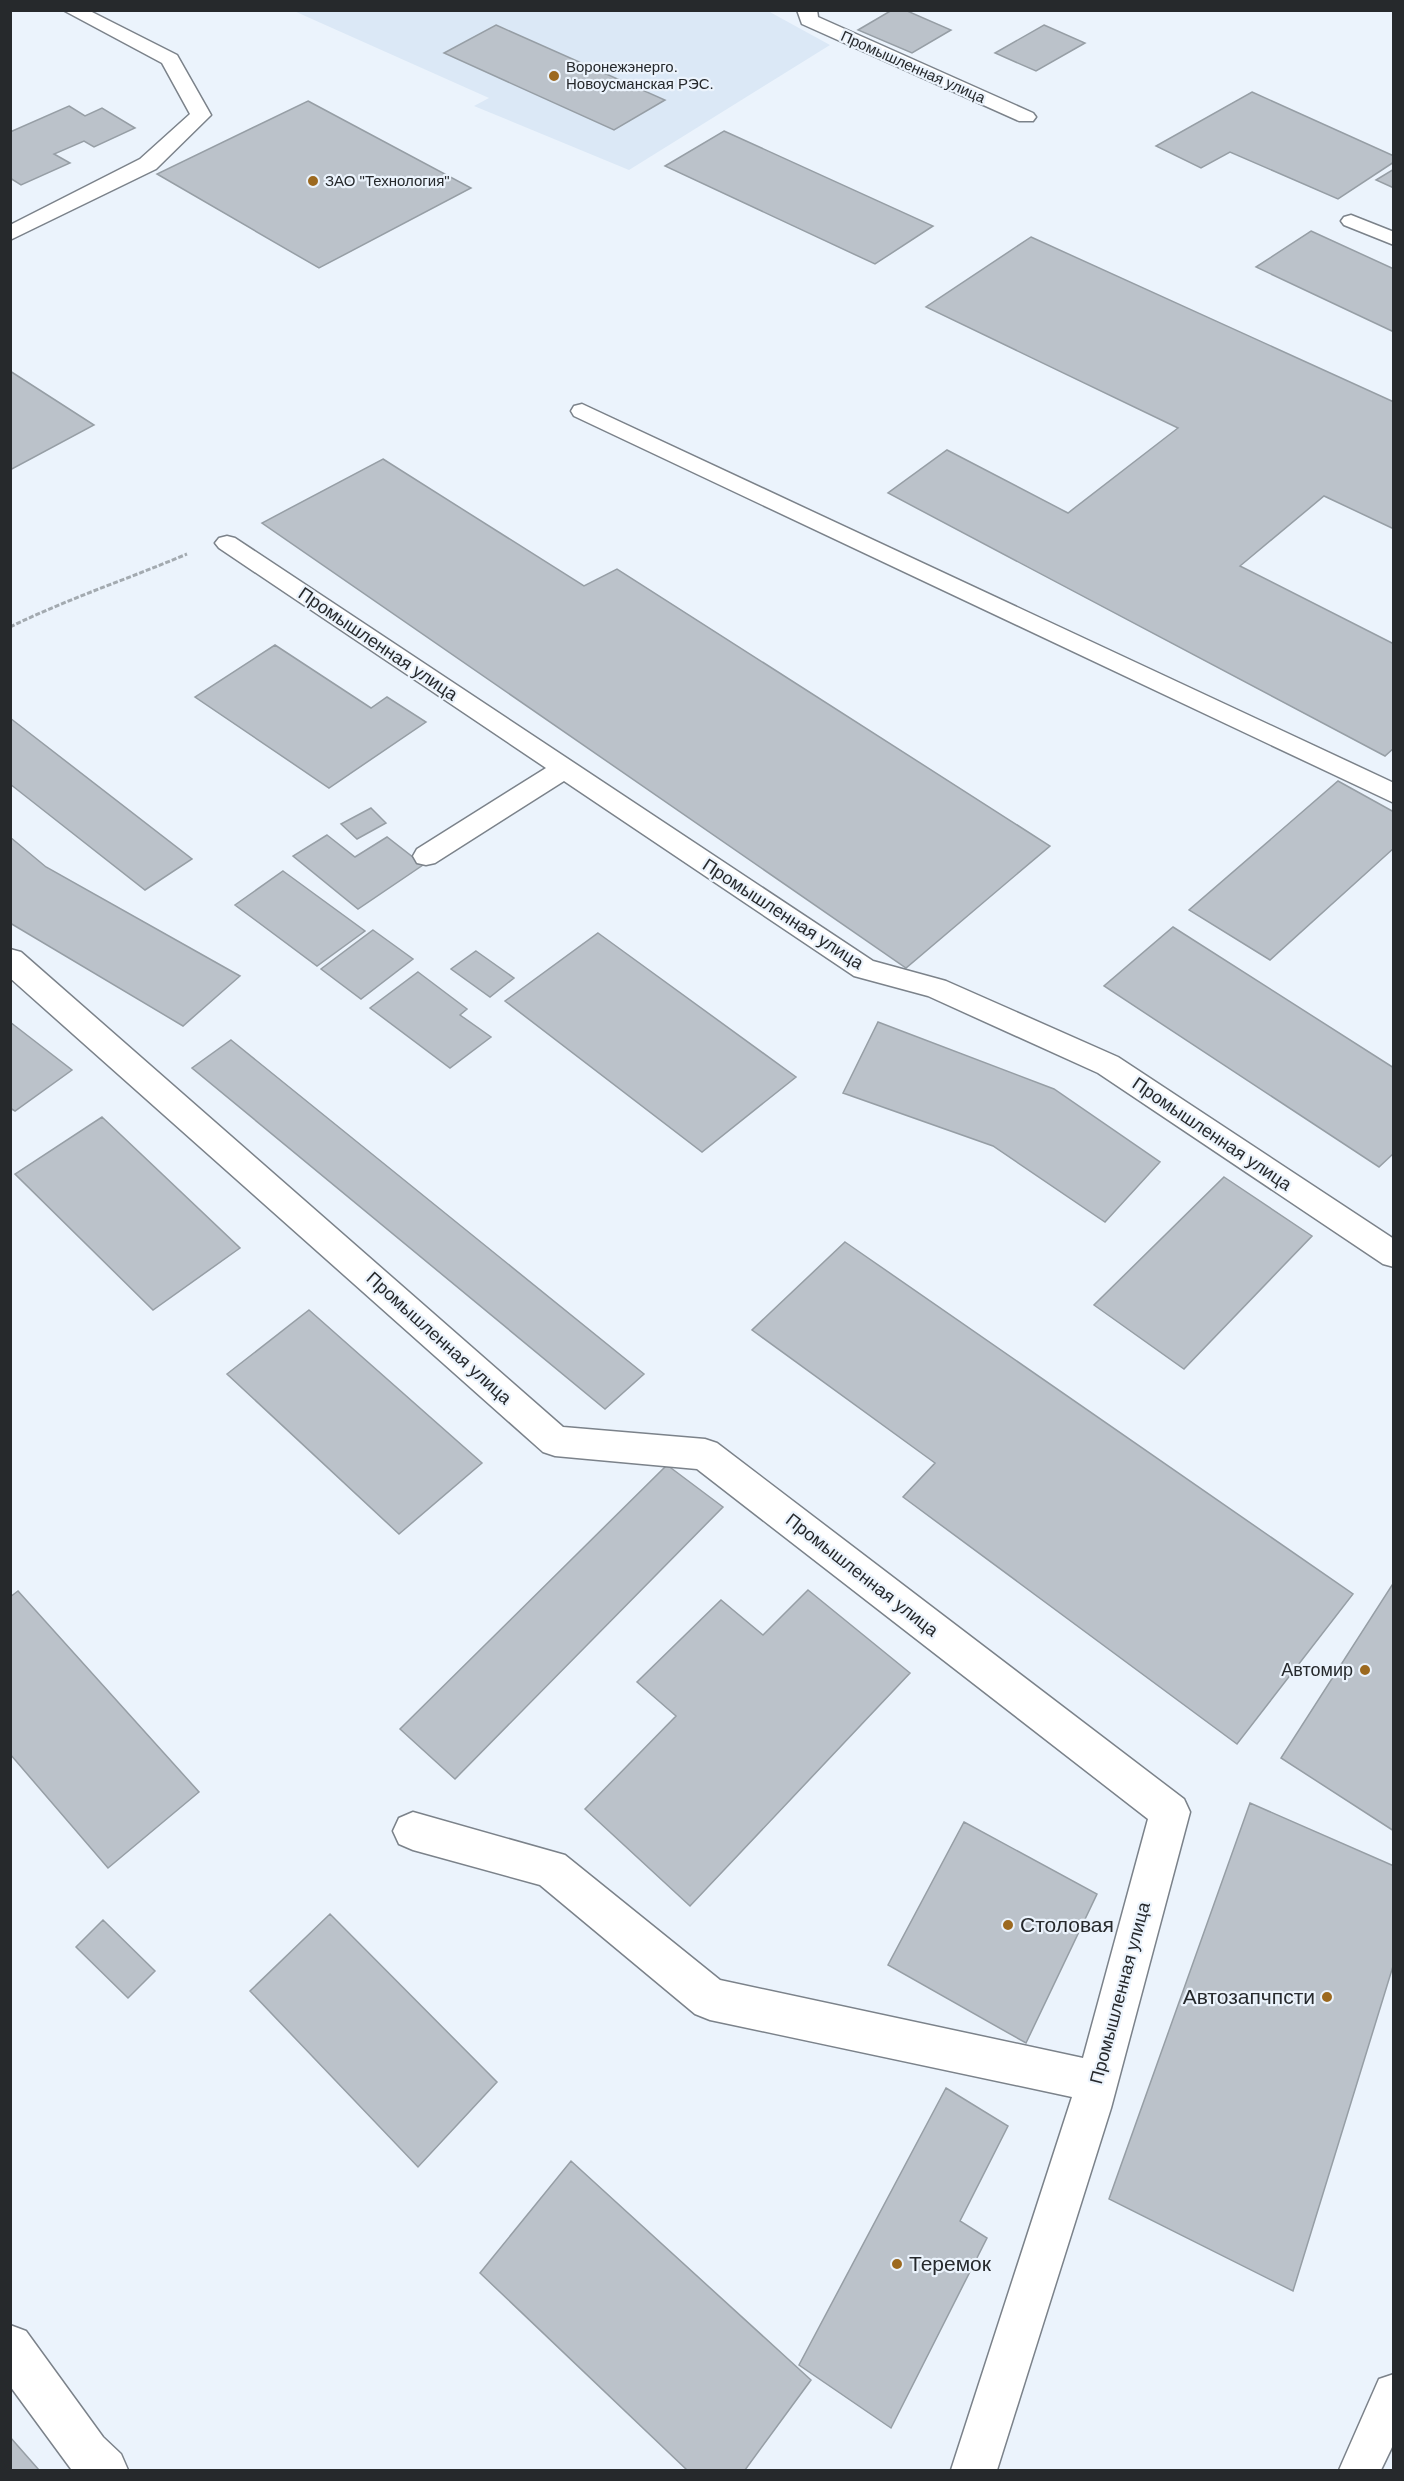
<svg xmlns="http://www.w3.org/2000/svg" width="1404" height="2481" font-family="Arial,sans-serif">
  <rect width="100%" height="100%" fill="#ebf3fc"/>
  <!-- built -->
  <path fill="#dbe8f6" d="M294,11H768L830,45L629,170L474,106L489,98Z"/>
  <!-- building -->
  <path fill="#bbc2ca" stroke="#969ea5" stroke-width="1.5" d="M892,10H905L951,30L912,53L858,30Z
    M496,25L665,100L614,130L444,53Z
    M1044,25L1085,43L1036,71L995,53Z
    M1252,92L1394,156V162L1338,199L1230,152L1201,168L1156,146Z
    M308,101L471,188L319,268L157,174Z
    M69,106L85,116L102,108L135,128L94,147L84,141L54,154L70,163L21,185L10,178V132Z
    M724,131L933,226L875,264L665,166Z
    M1394,169V188L1376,180Z
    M1311,231L1394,269V332L1256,267Z
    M1031,237L1394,402V529L1324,496L1240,566L1394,644V748L1385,756L888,493L947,450L1068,513L1178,428L926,307Z
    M10,371L94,425L10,470Z
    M383,459L584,586L617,569L1050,846L906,968L262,523Z
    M275,645L371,708L387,697L426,722L329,788L195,697Z
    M10,718L192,859L145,890L10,784Z
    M1338,781L1394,812V848L1270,960L1189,910Z
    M371,808L386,823L357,839L341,824Z
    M327,835L355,857L387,837L423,865L358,909L293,856Z
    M10,837L46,867L240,976L183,1026L10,923Z
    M283,871L365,931L317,966L235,905Z
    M1173,927L1394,1068V1153L1379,1167L1104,986Z
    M373,930L413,959L361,999L321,969Z
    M598,933L796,1077L702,1152L505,1001Z
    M476,951L514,978L490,997L451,969Z
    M418,972L467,1009L460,1015L491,1037L450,1068L370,1008Z
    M10,1022L72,1070L15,1111L10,1108Z
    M878,1022L1054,1089L1160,1162L1105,1222L993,1146L843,1093Z
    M231,1040L644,1374L605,1409L192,1068Z
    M102,1117L240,1248L153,1310L15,1174Z
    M1224,1177L1312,1236L1184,1369L1094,1305Z
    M845,1242L1353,1594L1237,1744L903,1497L935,1463L752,1330Z
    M309,1310L482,1463L399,1534L227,1374Z
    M667,1465L723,1507L455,1779L400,1729Z
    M1394,1582V1831L1281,1758Z
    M808,1590L910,1673L690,1906L585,1809L676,1716L637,1682L721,1600L763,1635Z
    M18,1591L199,1792L108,1868L10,1754V1597Z
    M1250,1803L1394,1866V1963L1293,2291L1109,2199Z
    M964,1822L1097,1894L1026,2043L888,1965Z
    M330,1914L497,2082L418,2167L250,1991Z
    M103,1920L155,1971L128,1998L76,1947Z
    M946,2088L1008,2126L960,2221L987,2238L891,2428L799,2365Z
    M571,2161L811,2380L745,2470H687L480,2273Z
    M10,2437L39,2470H10Z"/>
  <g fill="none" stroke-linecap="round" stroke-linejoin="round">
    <!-- lane casing -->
    <g stroke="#7b828a" stroke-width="3">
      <path id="lane" d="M1351,215L1394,232V245L1344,225L1341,221L1344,217Z
        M582,404L1394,783V803L574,416L571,411L574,406Z
        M227,536L235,538L873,961L946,981L1118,1057L1394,1239V1267L1383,1264L1098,1073L928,996L854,976L564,781L435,863L426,865L417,863L413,856L417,849L546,768L219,548L215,543L219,538Z
        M1394,2374V2443L1381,2470H1339L1379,2379Z"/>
    </g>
    <!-- street casing -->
    <g stroke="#7b828a" stroke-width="3">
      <path id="street" d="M63,10H88L177,55L211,115L156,169L10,240V225L140,159L190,114L162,63Z
        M797,10H817L818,17L1033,113L1036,117L1033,121H1019L802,24Z
        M10,949L21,952L563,1427L705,1439L717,1443L1184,1799L1190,1812L1111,2108L997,2470H951L1072,2097L710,2020L695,2014L540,1885L413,1850L399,1844L393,1831L399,1818L413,1812L565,1855L720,1980L1083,2058L1148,1819L697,1469L555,1456L543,1452L10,978Z
        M10,2325L26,2331L103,2437L121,2454L128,2470L71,2469L10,2386Z"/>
    </g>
    <!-- path -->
    <path stroke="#a3aab0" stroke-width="3" stroke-dasharray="5 2" stroke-linecap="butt" d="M10,627C67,599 128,579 187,554"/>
    <!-- lane -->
    <use href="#lane" fill="#fff" fill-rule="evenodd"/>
    <!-- street -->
    <use href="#street" fill="#fff" fill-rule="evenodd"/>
  </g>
  <!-- markers -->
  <g fill="#9c691f" stroke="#ebf3fc" stroke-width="2">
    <circle cx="554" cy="76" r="6"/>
    <circle cx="313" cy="181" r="6"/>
    <circle cx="1365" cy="1670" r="6"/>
    <circle cx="1008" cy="1925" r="6"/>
    <circle cx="1327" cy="1997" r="6"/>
    <circle cx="897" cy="2264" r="6"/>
  </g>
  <g text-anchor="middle" stroke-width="4.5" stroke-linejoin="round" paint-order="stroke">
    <!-- far-poi labels -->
    <g font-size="15" fill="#26292c" stroke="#ebf3fc" text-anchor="start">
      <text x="566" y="72">Воронежэнерго.<tspan x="566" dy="17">Новоусманская РЭС.</tspan></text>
      <text x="325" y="186">ЗАО "Технология"</text>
    </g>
    <!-- far-street labels -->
    <g font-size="15" fill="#26292c" stroke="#ebf3fc">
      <text transform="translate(913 67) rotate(24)" y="5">Промышленная улица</text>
    </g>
    <!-- street labels -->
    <g font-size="18" fill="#26292c" stroke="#ebf3fc">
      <text transform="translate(378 644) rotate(34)" y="6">Промышленная улица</text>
      <text transform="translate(783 914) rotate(33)" y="6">Промышленная улица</text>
      <text transform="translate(1212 1134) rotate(34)" y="6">Промышленная улица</text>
      <text transform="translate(439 1338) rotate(42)" y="6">Промышленная улица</text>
      <text transform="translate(862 1575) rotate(38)" y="6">Промышленная улица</text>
      <text transform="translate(1120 1993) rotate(-75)" y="6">Промышленная улица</text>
    </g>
    <!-- poi labels -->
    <g font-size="18" fill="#26292c" stroke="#ebf3fc" text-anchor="end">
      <text x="1353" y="1676">Автомир</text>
    </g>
    <!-- near-poi labels -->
    <g font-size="21" fill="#26292c" stroke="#ebf3fc" text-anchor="start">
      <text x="1020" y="1932">Столовая</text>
      <text x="1315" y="2004" text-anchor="end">Автозапчпсти</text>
      <text x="909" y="2271">Теремок</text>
    </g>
  </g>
  <!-- border -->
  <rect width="1404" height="2481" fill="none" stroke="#26292c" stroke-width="24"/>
</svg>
